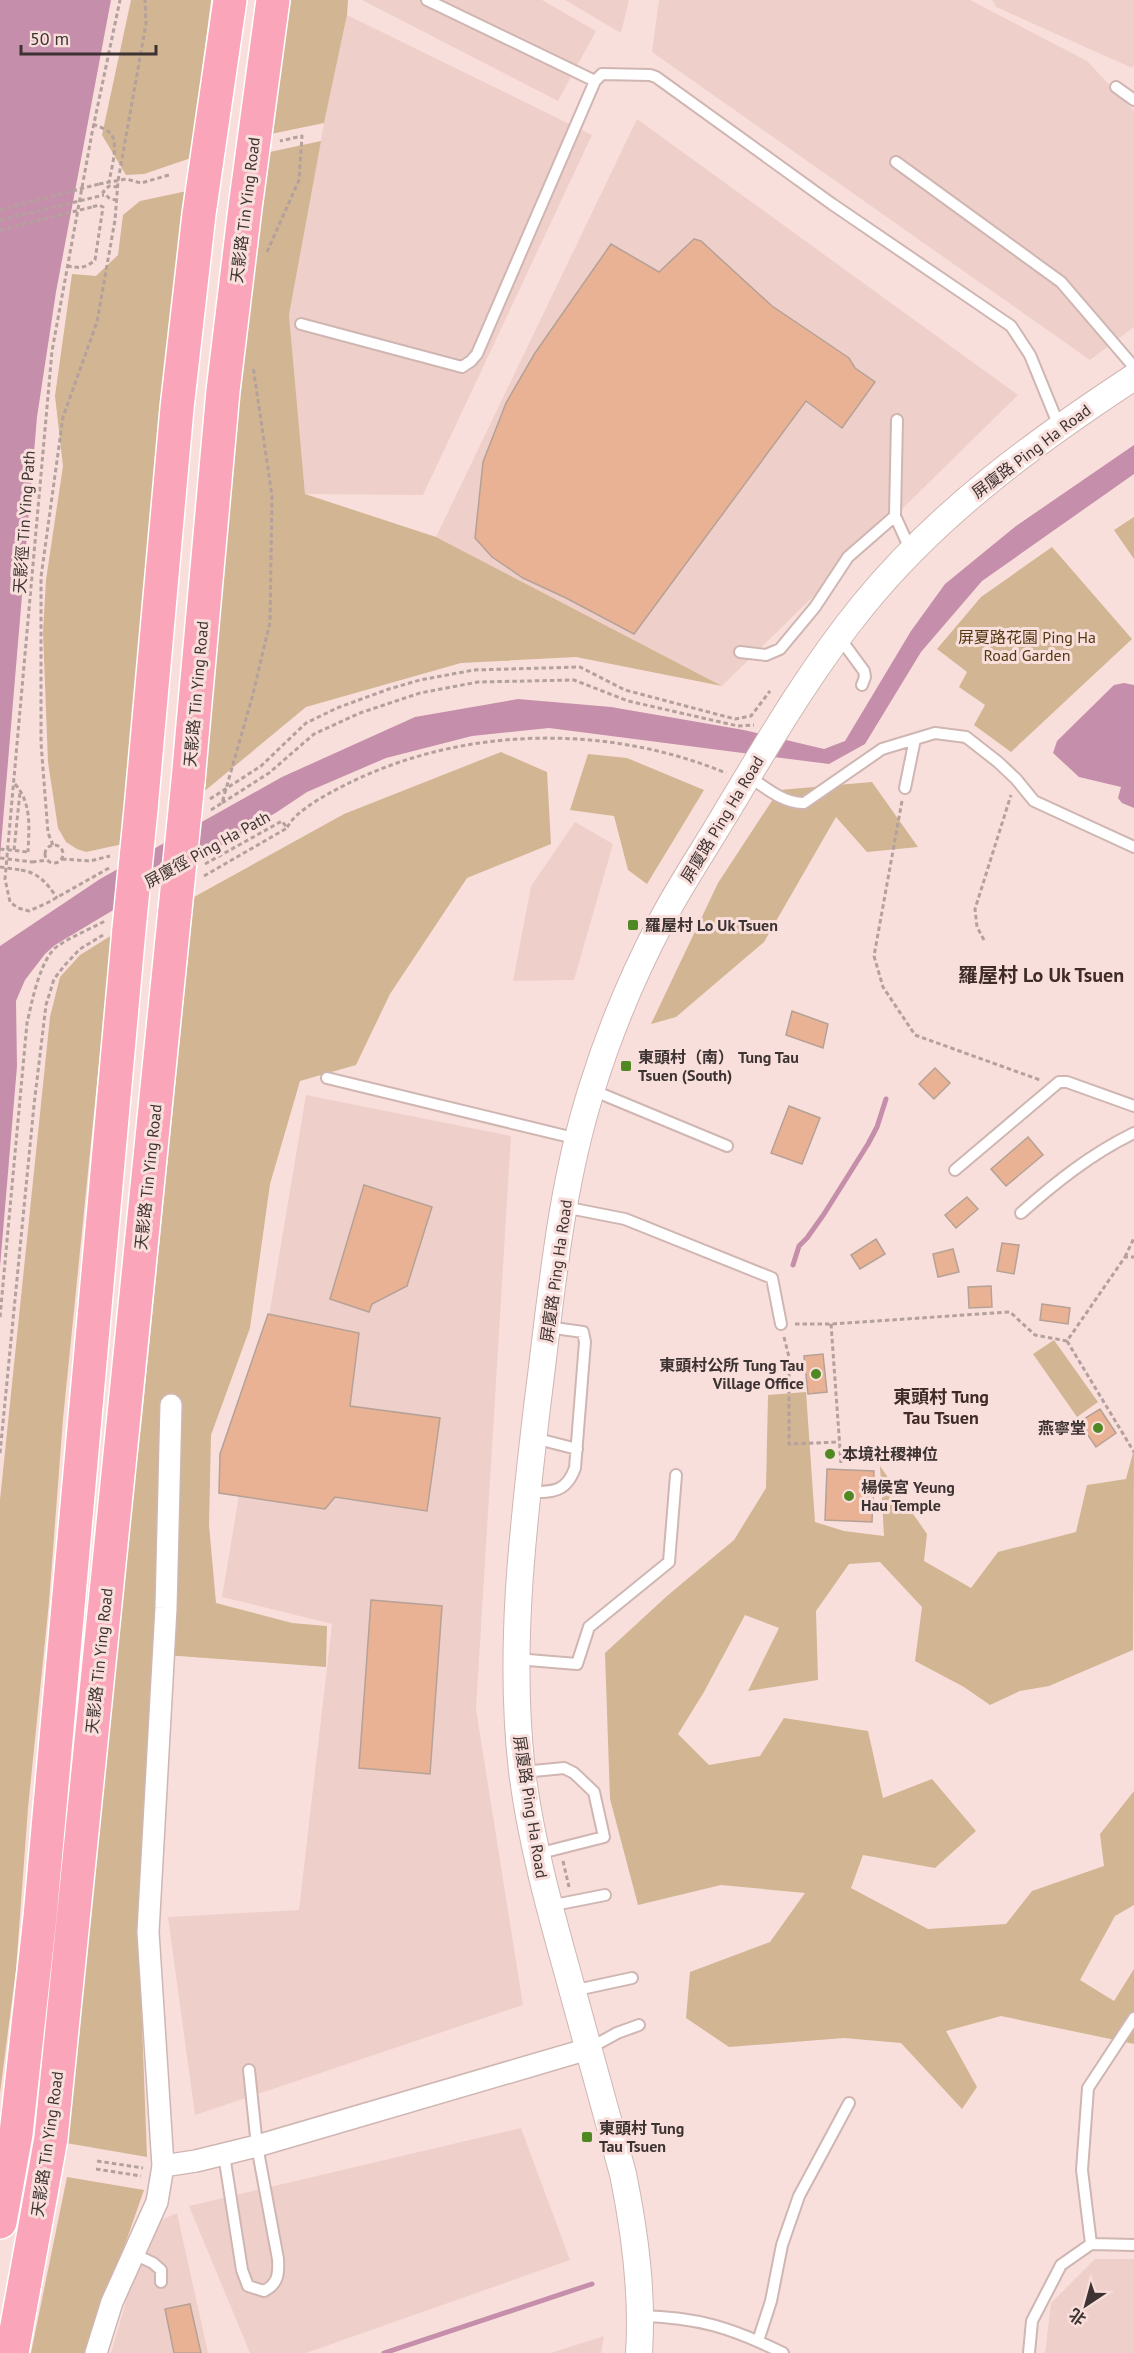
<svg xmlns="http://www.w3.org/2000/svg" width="1134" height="2353" font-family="'PT Sans','Noto Sans SC',sans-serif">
  <rect width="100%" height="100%" fill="#f9dfdb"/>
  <!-- built -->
  <path fill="#efcfc9" d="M362,0H542L596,31L558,101Z
    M565,0H629L621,33Z
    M659,0H970L1087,61L1134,111V327L1090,360L652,52Z
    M992,0H1134V65L1132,68L996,7Z
    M347,15L592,135L423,495L305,494L289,315L324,123Z
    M637,119L1018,395L722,686L436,537Z
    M575,822L613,844L574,980L513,981L531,886Z
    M306,1095L511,1136L476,1709L523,2005L195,2115L168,1917L299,1910L332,1624L222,1597Z
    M521,2128L570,2260L306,2353H250L189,2206Z
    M177,2213L208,2353H111L131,2284L159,2221Z
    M1095,2259H1134V2353H1045L1051,2303Z
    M604,2336L601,2353H551Z"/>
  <!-- green -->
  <path fill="#d2b592" d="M131,0H211L191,158L144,174L126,175L102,135Z
    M289,0H348L347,15L324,123L266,135Z
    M321,141L289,315L305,494L436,537L722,686L576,657L461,663L306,707L201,794L240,338L265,153Z
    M187,191L123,844L86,852L77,849L66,842L58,828L48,762L43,632L46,580L63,466L55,396L72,274L96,276L118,255L123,215L140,201Z
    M1134,517V559L1114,530Z
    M1052,547L1132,639L1011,752L974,725L985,705L959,687L967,672L937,649L981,597Z
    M501,752L547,772L551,844L467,878L390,994L356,1065L300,1081L270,1184L250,1328L211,1435L209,1525L216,1603L292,1623L327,1626L326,1667L152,1654L138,1917L147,2157L66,2143L114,1651L142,1418L194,897L344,814Z
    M588,754L627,758L704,790L647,884L628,870L614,816L570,810Z
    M872,782L918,847L867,852L836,817L764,942L676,1017L651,1024L718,883L779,790Z
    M112,935L63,1419L49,1602L28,1808L16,1970L0,2093V1500L50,1017L60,977L80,955Z
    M1054,1340L1098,1402L1077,1417L1033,1354Z
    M806,1392L815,1522L844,1531L884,1536L880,1466L927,1534L924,1561L971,1588L998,1552L1076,1532L1087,1485L1126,1479L1134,1449L1133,1650L1049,1686L1020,1691L990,1705L964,1687L915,1661L922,1607L880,1562L849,1564L816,1611L818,1680L748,1691L779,1628L745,1615L704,1692L678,1734L709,1765L760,1756L784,1718L868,1731L883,1798L932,1779L976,1831L935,1868L863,1855L851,1888L928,1929L1006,1924L1032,1891L1104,1866L1100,1834L1134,1791V1905L1115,1916L1080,1980L1114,2001L1134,1969V2044L1001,2016L946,2031L977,2087L962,2109L901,2043L844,2038L729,2047L686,2018L690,1972L770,1942L805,1893L721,1885L638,1905L610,1799L605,1653L667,1596L734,1540L766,1488L768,1395Z
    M67,2177L144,2190L87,2353H31Z"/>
  <!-- water -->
  <path fill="#c58eaa" d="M0,0H111L56,292L37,417L0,857Z
    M1134,445V474L982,581L921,652L865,744L829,764L549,728L472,736L386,758L307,792L277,812L55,945L45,954L25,980L16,1001L17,1066L0,1267V946L100,879L282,777L415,717L518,699L611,707L744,730L824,749L845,741L911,631L945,584L1016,526Z
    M1124,683L1134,685V808L1122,803L1118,798L1121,787L1079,777L1053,753L1057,741L1114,685Z"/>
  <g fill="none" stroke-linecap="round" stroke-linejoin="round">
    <!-- stream -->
    <path stroke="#c58eaa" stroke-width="5" d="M793,1265L799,1246L807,1238L824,1214L868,1144L877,1127L886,1099
      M384,2353L592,2284"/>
  </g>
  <!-- building -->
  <path fill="#eab294" stroke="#b5a196" stroke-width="1.5" d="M694,239L701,241L772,306L849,358L855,368L875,382L842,428L806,401L634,634L566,598L523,578L492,557L475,538L483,462L506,403L535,353L611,244L659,272Z
    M792,1011L828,1024L823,1048L786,1035Z
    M935,1068L950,1083L934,1099L919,1084Z
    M789,1106L820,1118L802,1164L771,1153Z
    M1028,1137L1043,1155L1006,1186L991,1169Z
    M364,1185L432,1207L407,1286L372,1304L369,1312L330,1299Z
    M967,1197L978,1209L956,1228L945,1215Z
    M876,1239L885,1254L860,1269L851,1255Z
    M1002,1243L1019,1245L1014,1274L997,1271Z
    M953,1249L959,1272L938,1277L933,1254Z
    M991,1286L992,1307L969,1308L968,1287Z
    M1042,1304L1070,1308L1068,1324L1040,1320Z
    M268,1314L359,1333L350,1406L440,1418L427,1511L335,1497L325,1509L219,1493L220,1454Z
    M823,1354L827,1392L808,1394L804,1356Z
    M1100,1409L1116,1433L1096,1447L1079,1422Z
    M827,1469L874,1471L872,1522L825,1520Z
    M371,1600L442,1606L430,1774L359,1768Z
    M190,2304L201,2353H174L165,2309Z"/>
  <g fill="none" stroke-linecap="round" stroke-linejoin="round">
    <!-- service casing -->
    <g stroke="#cfb6b2" stroke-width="14">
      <path id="service" d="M427,0L595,81
        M1116,87L1134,100
        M896,162L1061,282L1134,367
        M301,324L462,367L471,361L477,354L595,81L602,74L650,75L656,77L832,204L1011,326L1030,355L1059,426
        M897,420L895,516L911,551
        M839,637L864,671L865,677L862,685
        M740,652L766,655L780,649L815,607L848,557L895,516
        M748,776C765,787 784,804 804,803L882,749L935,733L966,737L998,762L1016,779L1034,801L1134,847
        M905,788L915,739
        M327,1078L578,1139
        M592,1090L727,1146
        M955,1170L1059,1082H1067L1134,1106
        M564,1207L625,1219L772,1278L781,1324
        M1021,1213C1056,1182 1091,1154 1134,1133
        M534,1438L577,1449
        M528,1492C552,1492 566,1493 575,1468L585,1342L583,1332L547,1327
        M516,1659L577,1664L589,1627L669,1562L676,1475
        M523,1772L564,1768L574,1773L594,1792L604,1837L537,1854
        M549,1906L605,1895
        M572,1991L632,1978
        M588,2049L617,2033L639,2025
        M224,2155L242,2270L248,2286L264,2291C278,2284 279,2274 278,2259L257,2146L249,2070
        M1091,2244L1082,2170L1088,2088L1134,2018
        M134,2254L153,2263L161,2270V2282
        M640,2316C698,2317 732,2328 783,2353
        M758,2341L771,2301L782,2245L799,2196L849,2103
        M1029,2353L1032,2321L1061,2265L1091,2244L1134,2245"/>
    </g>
    <!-- minor casing -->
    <g stroke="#cfb6b2" stroke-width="24">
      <path id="minor" d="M163,2166L196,2161L257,2146L588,2049
        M96,2353L112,2302L157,2202L163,2166L148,1932L166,1608L171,1405"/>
    </g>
    <!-- tertiary casing -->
    <g stroke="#cfb6b2" stroke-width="28">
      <path id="tertiary" d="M639,2353C643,2292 635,2233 623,2174C605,2109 587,2044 569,1978C550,1910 531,1842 522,1771C508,1650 523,1528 537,1407C551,1300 559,1192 592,1088C610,1030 634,973 662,920C681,884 704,850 724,816C768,743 810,670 864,604C939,512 1035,442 1134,377"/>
    </g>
    <!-- primary casing -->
    <g stroke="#fff" stroke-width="36">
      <path id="primary" d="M188,781L223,391L245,208L273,0
        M141,809L177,408L199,214L230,0
        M0,2222L16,2134L40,1917L129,929
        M12,2353L51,2138L175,910"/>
    </g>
    <!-- path -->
    <path stroke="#b4a09d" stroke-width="3" stroke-dasharray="4.5 3" stroke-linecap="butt" d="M93,124C99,127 107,129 111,134C119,144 111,170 109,182
      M99,184L126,179L141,183L169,175
      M117,200L110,199L103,192L109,186L117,187
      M267,252L299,180L302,136L280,141
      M67,266C79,268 85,269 95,260L103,207L99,205L92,207
      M15,784C32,803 29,828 28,852
      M210,799L261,766L306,723L337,708L389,689L420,680L474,670L580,667L625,690L735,719L751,716L770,691
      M902,801L874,956L883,987L915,1035L1040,1080
      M222,803L269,773L314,734L360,713L420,693L478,682L574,680L628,701L738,726L754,725
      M211,810L222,803L253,694L270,622L272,496L253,366
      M45 854a9 9 0 1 1 18 0a9 9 0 1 1-18 0Z
      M53,845L48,833L41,743V577L63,417L97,322L115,220L118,181L146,24L145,0
      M14,850L20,792
      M62,859L90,861L110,856
      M32,862L47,860
      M205,864L282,821L287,828C295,810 331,792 349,783C465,726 607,724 726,773
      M109,868L47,903L29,911L18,908L10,902L5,879L52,351L92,133L120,0
      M21,870C39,873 47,883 57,898
      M204,876L287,828
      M984,940L977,927L975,909L1011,795
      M1125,1257L1134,1238
      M0,1317L27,1023C32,1002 40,957 59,945C73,936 90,929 105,921
      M795,1324H831L1010,1312L1035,1335L1067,1341L1125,1257H1134
      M831,1324L841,1463
      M784,1337L789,1357V1444L839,1442
      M1067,1341L1134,1452
      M0,1453L34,1105L46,1005L54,979L64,966L80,949L103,935
      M563,1861L569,1887
      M97,2161L143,2168
      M96,2169L141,2176"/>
    <!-- service -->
    <use href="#service" stroke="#fff" stroke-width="10"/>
    <!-- minor -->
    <use href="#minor" stroke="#fff" stroke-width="21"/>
    <!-- tertiary -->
    <use href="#tertiary" stroke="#fff" stroke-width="26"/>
    <!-- primary -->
    <use href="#primary" stroke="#faa5b9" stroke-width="33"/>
    <!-- primary-bridge casing -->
    <g stroke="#fff" stroke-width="36" stroke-linecap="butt">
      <path id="primary-bridge" d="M175,910L188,781
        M129,929L141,809"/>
    </g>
    <!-- path-bridge -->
    <path stroke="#b4a09d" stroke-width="3" stroke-dasharray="4.5 3" stroke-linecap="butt" d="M0,210L99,184
      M0,220L104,195
      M0,230L92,207
      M0,849L28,852
      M0,858L32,862
      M0,867L21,870"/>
    <!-- primary-bridge -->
    <use href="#primary-bridge" stroke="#faa5b9" stroke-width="33"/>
  </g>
  <!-- markers -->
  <g fill="#508823" stroke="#f9dfdb" stroke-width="2">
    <rect x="627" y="919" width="12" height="12" rx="3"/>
    <rect x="620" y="1060" width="12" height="12" rx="3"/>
    <circle cx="816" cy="1374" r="6"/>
    <circle cx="1098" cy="1428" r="6"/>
    <circle cx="830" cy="1454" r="6"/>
    <circle cx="849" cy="1496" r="6"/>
    <rect x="581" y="2131" width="12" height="12" rx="3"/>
  </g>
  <g text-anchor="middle" stroke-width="6" stroke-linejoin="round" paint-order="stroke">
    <!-- street labels -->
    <g font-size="16" fill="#3d3332" stroke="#f9dfdb">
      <text transform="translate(245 210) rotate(-83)" y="6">天影路 Tin Ying Road</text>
      <text transform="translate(1031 451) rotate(-37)" y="6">屏廈路 Ping Ha Road</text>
      <text transform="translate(24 522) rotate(-86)" y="6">天影徑 Tin Ying Path</text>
      <text transform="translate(196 694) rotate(-85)" y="6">天影路 Tin Ying Road</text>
      <text transform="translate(722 819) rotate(-59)" y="6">屏廈路 Ping Ha Road</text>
      <text transform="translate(207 849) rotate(-29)" y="6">屏廈徑 Ping Ha Path</text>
      <text transform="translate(148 1177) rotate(-84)" y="6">天影路 Tin Ying Road</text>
      <text transform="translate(556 1271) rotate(-82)" y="6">屏廈路 Ping Ha Road</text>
      <text transform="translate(99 1661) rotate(-84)" y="6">天影路 Tin Ying Road</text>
      <text transform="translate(531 1807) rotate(81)" y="6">屏廈路 Ping Ha Road</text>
      <text transform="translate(47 2144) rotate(-82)" y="6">天影路 Tin Ying Road</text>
    </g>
    <!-- park labels -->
    <g font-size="16" fill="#533813" stroke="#f9dfdb">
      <text x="1027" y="643">屏夏路花園 Ping Ha<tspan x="1027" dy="18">Road Garden</tspan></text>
    </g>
    <!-- poi labels -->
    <g font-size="16" font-weight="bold" fill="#3d3332" stroke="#f9dfdb" text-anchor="start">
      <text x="645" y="931">羅屋村 Lo Uk Tsuen</text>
      <text x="638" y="1063">東頭村（南） Tung Tau<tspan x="638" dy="18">Tsuen (South)</tspan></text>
      <text x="804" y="1371" text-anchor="end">東頭村公所 Tung Tau<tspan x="804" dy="18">Village Office</tspan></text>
      <text x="1086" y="1434" text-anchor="end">燕寧堂</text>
      <text x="842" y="1460">本境社稷神位</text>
      <text x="861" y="1493">楊侯宮 Yeung<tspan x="861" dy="18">Hau Temple</tspan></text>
      <text x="599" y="2134">東頭村 Tung<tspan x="599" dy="18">Tau Tsuen</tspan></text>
    </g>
    <!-- neighbourhood labels -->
    <g font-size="18" font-weight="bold" fill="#3f2c29" stroke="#f9dfdb">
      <text x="941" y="1403">東頭村 Tung<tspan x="941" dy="21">Tau Tsuen</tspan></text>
    </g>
    <!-- quarter labels -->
    <g font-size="20" font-weight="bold" fill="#3f2c29" stroke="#f9dfdb">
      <text x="1041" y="982">羅屋村 Lo Uk Tsuen</text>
    </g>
  </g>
  <!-- north arrow -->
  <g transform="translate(1086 2305) rotate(216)" stroke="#f9dfdb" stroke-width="4.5" paint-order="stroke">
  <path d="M0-4.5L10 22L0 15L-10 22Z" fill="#3d3332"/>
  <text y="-9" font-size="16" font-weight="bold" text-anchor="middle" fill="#3d3332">北</text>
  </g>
  <!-- scale -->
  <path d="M21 45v9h135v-9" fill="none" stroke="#3d3332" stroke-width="3"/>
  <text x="30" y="45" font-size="18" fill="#3d3332" stroke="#f9dfdb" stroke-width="4.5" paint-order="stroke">50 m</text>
</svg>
